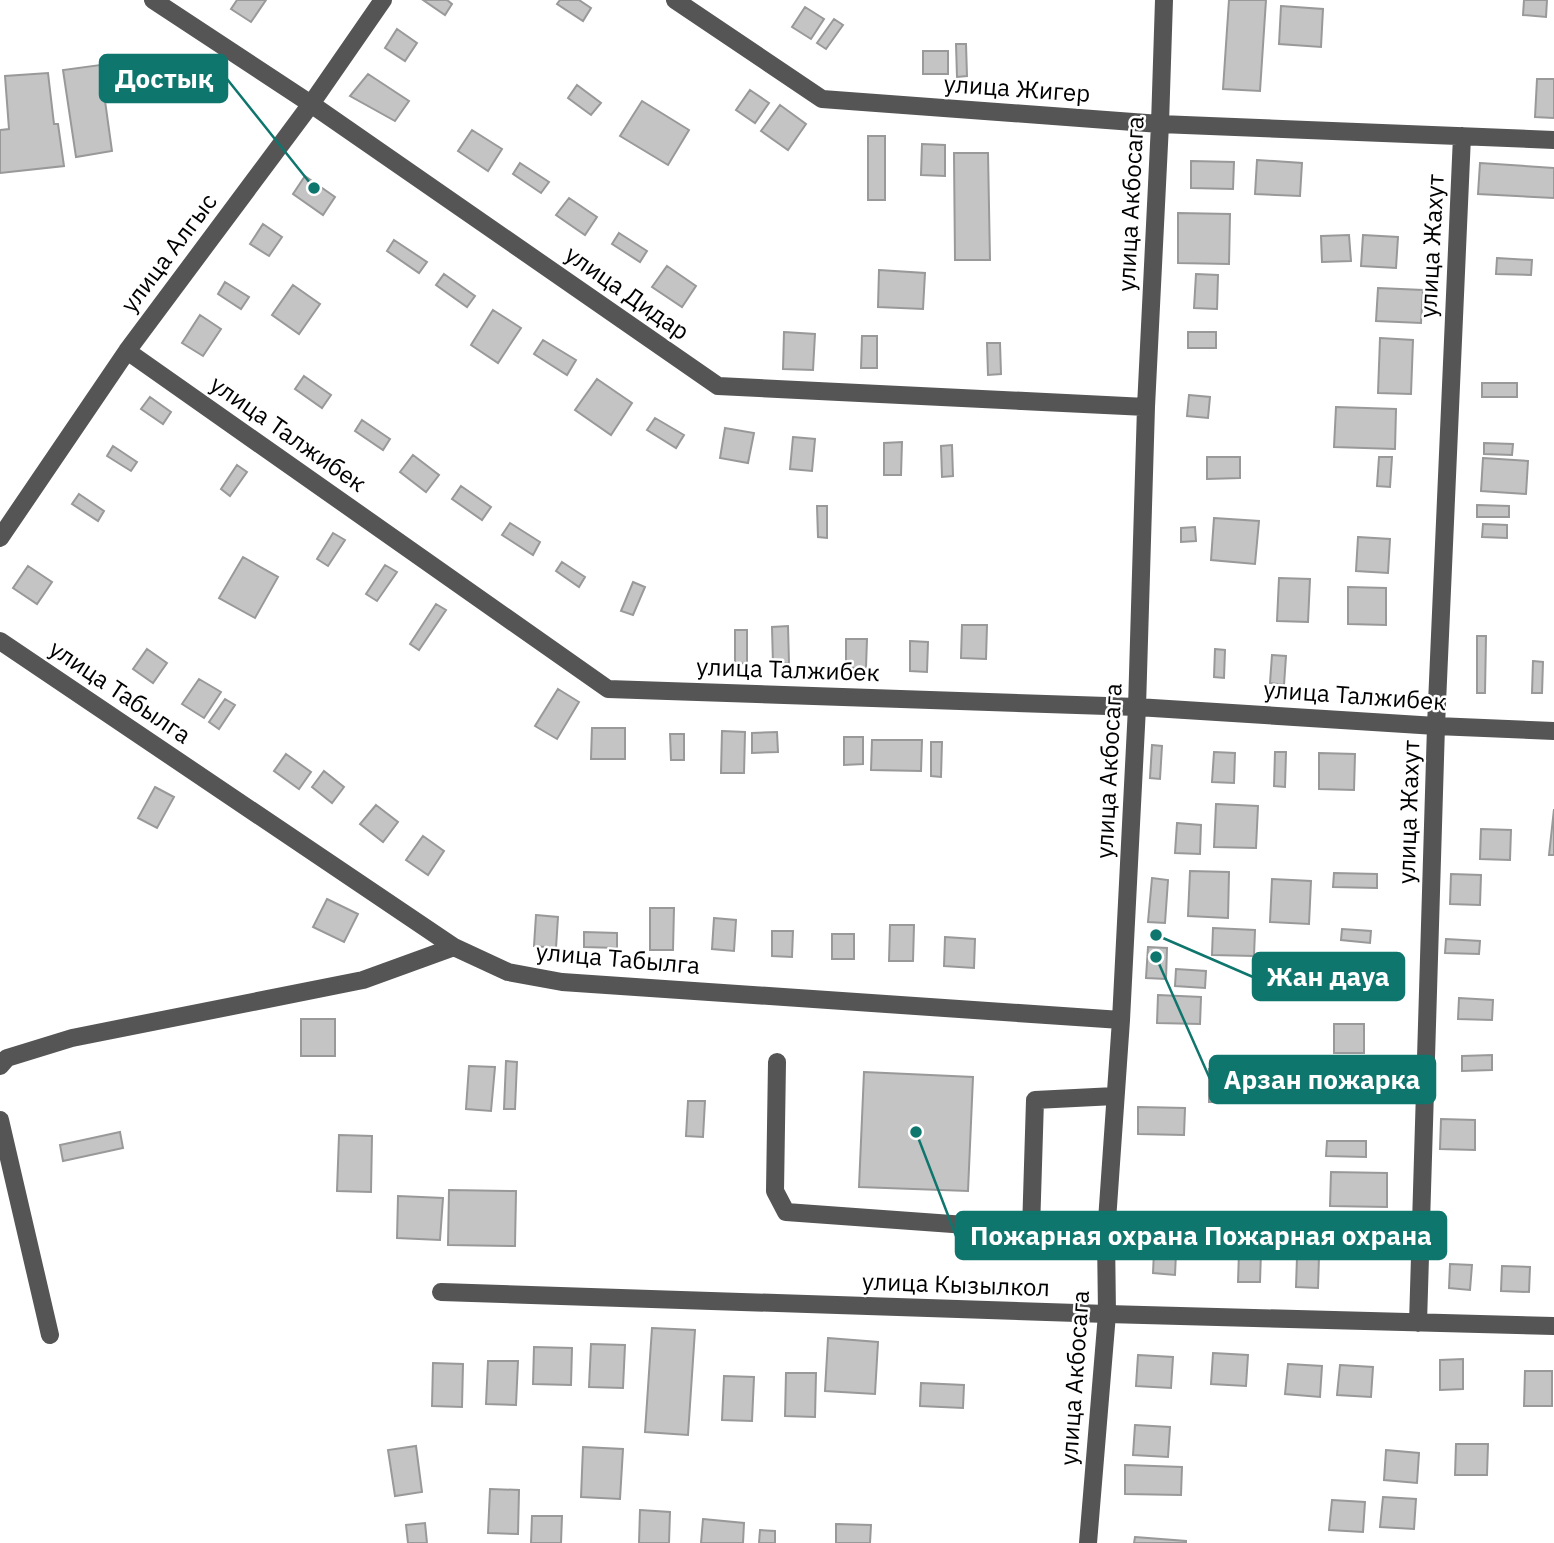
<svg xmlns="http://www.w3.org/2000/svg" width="1554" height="1543" font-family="'IBM Plex Sans',sans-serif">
  <rect width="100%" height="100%" fill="#fff"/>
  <!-- building -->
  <path fill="#c4c4c4" stroke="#999" stroke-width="2" d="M237,0H266L251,22L231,9Z
    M423,0H447L452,4L445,15Z
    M560,0H579L591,8L583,21L557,4Z
    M1229,0H1266L1260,91L1223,89Z
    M1524,0H1547L1546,17L1523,15Z
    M1281,6L1323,9L1321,47L1279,44Z
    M805,7L824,19L811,39L792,27Z
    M834,19L843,25L826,49L817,43Z
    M397,29L417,43L405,61L385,48Z
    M956,44H966L967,76L957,77Z
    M923,51H948V74H923Z
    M100,65L112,151L76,157L63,70Z
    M48,73L54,124H58L64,166L0,173V130L9,129L5,76Z
    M368,74L409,101L395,121L350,96Z
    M1537,79H1554V118L1535,117Z
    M577,85L601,103L591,115L568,98Z
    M750,90L769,103L755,123L736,110Z
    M642,101L689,130L668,165L620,136Z
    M780,105L806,124L788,150L761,131Z
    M472,130L502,149L488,171L458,151Z
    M868,136H885V200H868Z
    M922,144L945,145V176L921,175Z
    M954,153H988L990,260H955Z
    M1257,160L1302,163L1300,196L1255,194Z
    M1191,161L1234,162L1233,189L1191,188Z
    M520,163L549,182L541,193L513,174Z
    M1480,163L1554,168V198L1478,194Z
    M305,176L335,197L323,215L293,194Z
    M569,198L597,217L585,235L556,215Z
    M1178,213L1230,214L1229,264L1178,263Z
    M263,224L282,237L269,256L250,244Z
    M619,233L647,251L640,262L612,244Z
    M1349,235L1351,261L1322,262L1321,236Z
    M1363,235L1398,237L1396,268L1361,266Z
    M394,240L427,262L419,273L387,251Z
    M1497,258L1532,260L1531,275L1496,274Z
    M667,266L696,286L682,307L652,287Z
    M879,270L925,273L923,309L878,307Z
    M444,274L475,296L467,307L436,285Z
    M1196,274L1218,275L1217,309L1194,308Z
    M225,282L249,297L241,309L218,294Z
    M293,285L320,304L299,334L272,315Z
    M1378,288L1423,290L1421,323L1376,321Z
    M493,310L521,328L498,363L471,345Z
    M200,315L221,329L203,356L182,343Z
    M784,332L815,334L813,370L783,369Z
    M1188,332H1216V348H1188Z
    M862,336H877V368H861Z
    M1380,338L1413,340L1411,394L1378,393Z
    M543,340L576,360L567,375L534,354Z
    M987,343H1000L1001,374L988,375Z
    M304,376L331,395L322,408L295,389Z
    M597,379L632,403L611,435L575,410Z
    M1482,383H1517V397H1482Z
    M1189,395L1210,397L1208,418L1187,416Z
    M150,397L171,412L163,424L141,409Z
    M1336,407L1396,409L1395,449L1334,447Z
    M655,418L684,435L676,448L647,430Z
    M362,420L390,439L383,450L355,431Z
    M725,428L754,433L748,463L720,458Z
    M793,437L815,439L812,471L790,469Z
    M902,442L901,475H884V443Z
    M1484,443L1513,444L1512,455L1484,454Z
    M952,445L953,476L942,477L941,446Z
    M113,446L137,462L131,471L107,456Z
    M413,455L439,475L426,492L400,472Z
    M1207,457H1240V478L1207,479Z
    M1379,457H1392L1390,487L1377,486Z
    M1483,458L1528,461L1526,494L1481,491Z
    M237,465L247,472L230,496L221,489Z
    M461,486L491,507L482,520L452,499Z
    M79,494L104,511L98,521L72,504Z
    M1477,505L1509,506V517H1477Z
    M817,506H827V538L818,537Z
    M1214,518L1259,521L1255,564L1211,560Z
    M510,523L540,542L533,555L502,535Z
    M1483,524L1507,525V538L1482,537Z
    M1195,527L1196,541L1181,542V528Z
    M333,533L345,540L328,566L317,559Z
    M1358,537L1390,539L1388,573L1356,571Z
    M243,557L278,577L255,618L219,598Z
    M562,562L585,577L579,587L556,571Z
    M385,565L397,572L377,601L366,594Z
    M28,566L52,582L37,604L13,588Z
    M1279,578L1310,579L1308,622L1277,621Z
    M633,582L645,587L633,615L621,611Z
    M1348,587L1386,588V625L1348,624Z
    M436,604L446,610L419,650L410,644Z
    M962,625H987L986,659L961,658Z
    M788,626L789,663L773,664L772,627Z
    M735,630H747V663L735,664Z
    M1477,636H1486L1485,693H1477Z
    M846,639H867L866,668H846Z
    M910,641L928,642L927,672L910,671Z
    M147,649L167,663L153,683L133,669Z
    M1215,649L1225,650L1224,678L1214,677Z
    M1272,655L1286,656L1284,685L1270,683Z
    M1533,661L1543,662L1542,693H1532Z
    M199,679L221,692L204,718L182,704Z
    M558,689L579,702L557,739L535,726Z
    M225,699L235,705L219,729L209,722Z
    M592,728H625V759H591Z
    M722,731L745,732L744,773H721Z
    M777,732L778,752L752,753V733Z
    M670,734H684V760H671Z
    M844,737H863V764L844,765Z
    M872,740H922L921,771L871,770Z
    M931,742H942L941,777L931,776Z
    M1152,745L1162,746L1160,779L1150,778Z
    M1214,752L1235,753L1234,783L1212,782Z
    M1275,752H1286L1285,787L1274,786Z
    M1319,753L1355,754L1354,790L1319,789Z
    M286,754L311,772L299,789L274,771Z
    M324,771L344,787L332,803L312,787Z
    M155,787L174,797L157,828L138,818Z
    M1216,804L1258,806L1256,848L1214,847Z
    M376,805L398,822L383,842L360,824Z
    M1554,809V855H1549Z
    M1177,823L1201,825L1200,854L1175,853Z
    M1481,829L1511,830L1510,860L1480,859Z
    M423,836L444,851L428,875L406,860Z
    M1190,871L1229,872L1228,918L1188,916Z
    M1334,873L1377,874V888L1333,887Z
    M1451,874L1481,875L1480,905L1450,904Z
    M1152,878L1168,880L1165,923L1148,922Z
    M1272,879L1311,881L1309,924L1270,922Z
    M327,899L358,914L344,942L313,927Z
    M650,908H674L673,950H650Z
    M536,915L558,917L556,948L534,946Z
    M714,918L736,920L734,951L712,949Z
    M890,925H914L913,961H889Z
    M1213,928L1255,930L1254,956L1212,955Z
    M1342,929L1371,931L1370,943L1341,940Z
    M772,931H793L792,957L772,956Z
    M584,932L617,933V948L584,947Z
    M832,934H854V959H832Z
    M945,937L975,939L974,968L944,966Z
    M1446,939L1480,941L1479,954L1445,953Z
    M1148,947L1167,948L1166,979L1146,978Z
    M1176,969L1206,971L1205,988L1175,986Z
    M1158,995L1201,997L1200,1024L1157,1023Z
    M1459,998L1493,1000L1492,1020L1458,1019Z
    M301,1019H335V1056H301Z
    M1334,1024H1364V1053H1334Z
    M1492,1055V1070L1462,1071V1056Z
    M506,1061L517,1062L515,1109H504Z
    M469,1066L495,1067L491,1111L466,1109Z
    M1209,1069L1254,1070V1102H1209Z
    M864,1072L973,1077L968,1191L859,1187Z
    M688,1101H705L703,1137L686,1136Z
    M1138,1107L1185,1108L1184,1135L1138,1134Z
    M1441,1119L1475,1120V1150L1440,1149Z
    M120,1132L123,1148L63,1161L60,1145Z
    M339,1135L372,1136L371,1192L337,1191Z
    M1327,1141H1366V1157L1326,1156Z
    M1331,1172L1387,1173V1207L1330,1206Z
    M449,1190L516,1191L515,1246L448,1245Z
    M398,1196L443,1198L440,1240L397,1238Z
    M1154,1251L1176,1253L1175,1275L1153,1273Z
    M1239,1252H1261L1260,1282H1238Z
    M1297,1257H1319L1318,1288L1296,1287Z
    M1450,1264L1472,1265L1470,1290L1449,1288Z
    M1502,1266L1530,1267L1529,1292L1501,1291Z
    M652,1328L695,1330L688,1435L645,1432Z
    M828,1338L878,1342L875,1394L825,1391Z
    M591,1344L625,1345L623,1388L589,1387Z
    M534,1347L572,1348L571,1385L533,1384Z
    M1213,1353L1248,1355L1246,1386L1211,1384Z
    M1138,1355L1173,1357L1171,1388L1136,1386Z
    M1463,1359V1389L1440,1390V1360Z
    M488,1361H518L516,1405L486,1404Z
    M433,1363L463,1364L462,1407L432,1406Z
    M1288,1364L1322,1366L1320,1397L1285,1394Z
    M1340,1365L1373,1367L1371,1397L1337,1395Z
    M1525,1371H1552V1406H1524Z
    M786,1373H816L815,1417L785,1416Z
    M724,1376L754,1377L752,1421L722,1420Z
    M921,1383L964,1385L963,1408L920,1406Z
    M1135,1425L1170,1427L1168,1457L1133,1455Z
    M1456,1444H1488L1487,1475H1455Z
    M416,1446L422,1492L395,1496L388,1450Z
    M583,1447L623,1449L620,1499L581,1497Z
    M1386,1450L1419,1453L1417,1483L1384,1480Z
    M1125,1465L1182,1467L1181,1495L1125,1494Z
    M490,1489L519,1490L518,1534L488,1533Z
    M1383,1497L1416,1499L1414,1529L1380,1527Z
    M1332,1500L1365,1502L1363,1532L1329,1530Z
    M640,1510L670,1512L669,1543H639Z
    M532,1516H562L561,1543H531Z
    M703,1519L744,1523L743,1543H701Z
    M425,1523L427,1543H408L406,1525Z
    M836,1524L871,1525L870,1543H836Z
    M760,1530L775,1531V1543H759Z
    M1135,1537L1186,1541V1543H1134Z"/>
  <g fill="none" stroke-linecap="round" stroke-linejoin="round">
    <!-- minor -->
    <path stroke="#555" stroke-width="18" d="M153,0L311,104L718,386L1146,407
      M675,0L822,99L1160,124L1554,140
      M127,351L608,689L1137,707L1436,726L1554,731
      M0,538L127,351L311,104L383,0
      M0,641L454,947L508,972L562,982L1121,1020
      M777,1062L775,1191L786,1212L1106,1235
      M0,1066L7,1058L72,1038L363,980L454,947
      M0,1120L50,1335
      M1031,1230L1035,1100L1115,1096
      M441,1292L1107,1314L1554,1326
      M1418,1323L1436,726L1462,136
      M1088,1543L1107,1314L1106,1235L1121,1020L1137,707L1146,407L1160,124L1164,0"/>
  </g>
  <g text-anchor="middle" stroke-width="5" stroke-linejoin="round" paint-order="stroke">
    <!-- street labels -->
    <g font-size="24" fill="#000" stroke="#fff">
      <text transform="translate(1017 89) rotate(4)" y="8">улица Жигер</text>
      <text transform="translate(1131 204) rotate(-87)" y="8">улица Акбосага</text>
      <text transform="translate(1432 246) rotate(-87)" y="8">улица Жахут</text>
      <text transform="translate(169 253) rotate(-53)" y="8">улица Алгыс</text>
      <text transform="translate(627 293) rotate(35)" y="8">улица Дидар</text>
      <text transform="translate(288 434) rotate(35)" y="8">улица Талжибек</text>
      <text transform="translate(788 670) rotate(2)" y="8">улица Талжибек</text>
      <text transform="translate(120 692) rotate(34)" y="8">улица Табылга</text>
      <text transform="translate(1355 696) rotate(4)" y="8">улица Талжибек</text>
      <text transform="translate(1109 771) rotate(-87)" y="8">улица Акбосага</text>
      <text transform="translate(1409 812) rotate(-88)" y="8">улица Жахут</text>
      <text transform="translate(618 959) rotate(5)" y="8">улица Табылга</text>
      <text transform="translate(956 1285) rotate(2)" y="8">улица Кызылкол</text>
      <text transform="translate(1075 1378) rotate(-86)" y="8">улица Акбосага</text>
    </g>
  </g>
  <!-- callouts -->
  <path fill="none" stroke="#0f766e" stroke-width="2.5" d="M314 188L227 79M1156 935L1253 977M1156 957L1210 1079M916 1132L956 1236"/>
  <g fill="#0f766e" stroke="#fff" stroke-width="2.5">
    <circle cx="314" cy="188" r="7"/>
    <circle cx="1156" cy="935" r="7"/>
    <circle cx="1156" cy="957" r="7"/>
    <circle cx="916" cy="1132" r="7"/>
  </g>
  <g fill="#0f766e" stroke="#0f766e" stroke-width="2.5">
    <rect x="100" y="55" width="127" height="47" rx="7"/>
    <rect x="1253" y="953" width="151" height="47" rx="7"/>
    <rect x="1210" y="1056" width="225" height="47" rx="7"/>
    <rect x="956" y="1212" width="490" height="47" rx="7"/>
  </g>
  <g font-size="26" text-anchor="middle" font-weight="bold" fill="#fff">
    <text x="164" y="88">Достық</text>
    <text x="1328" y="986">Жан дауа</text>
    <text x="1322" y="1089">Арзан пожарка</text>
    <text x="1201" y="1245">Пожарная охрана Пожарная охрана</text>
  </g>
</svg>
